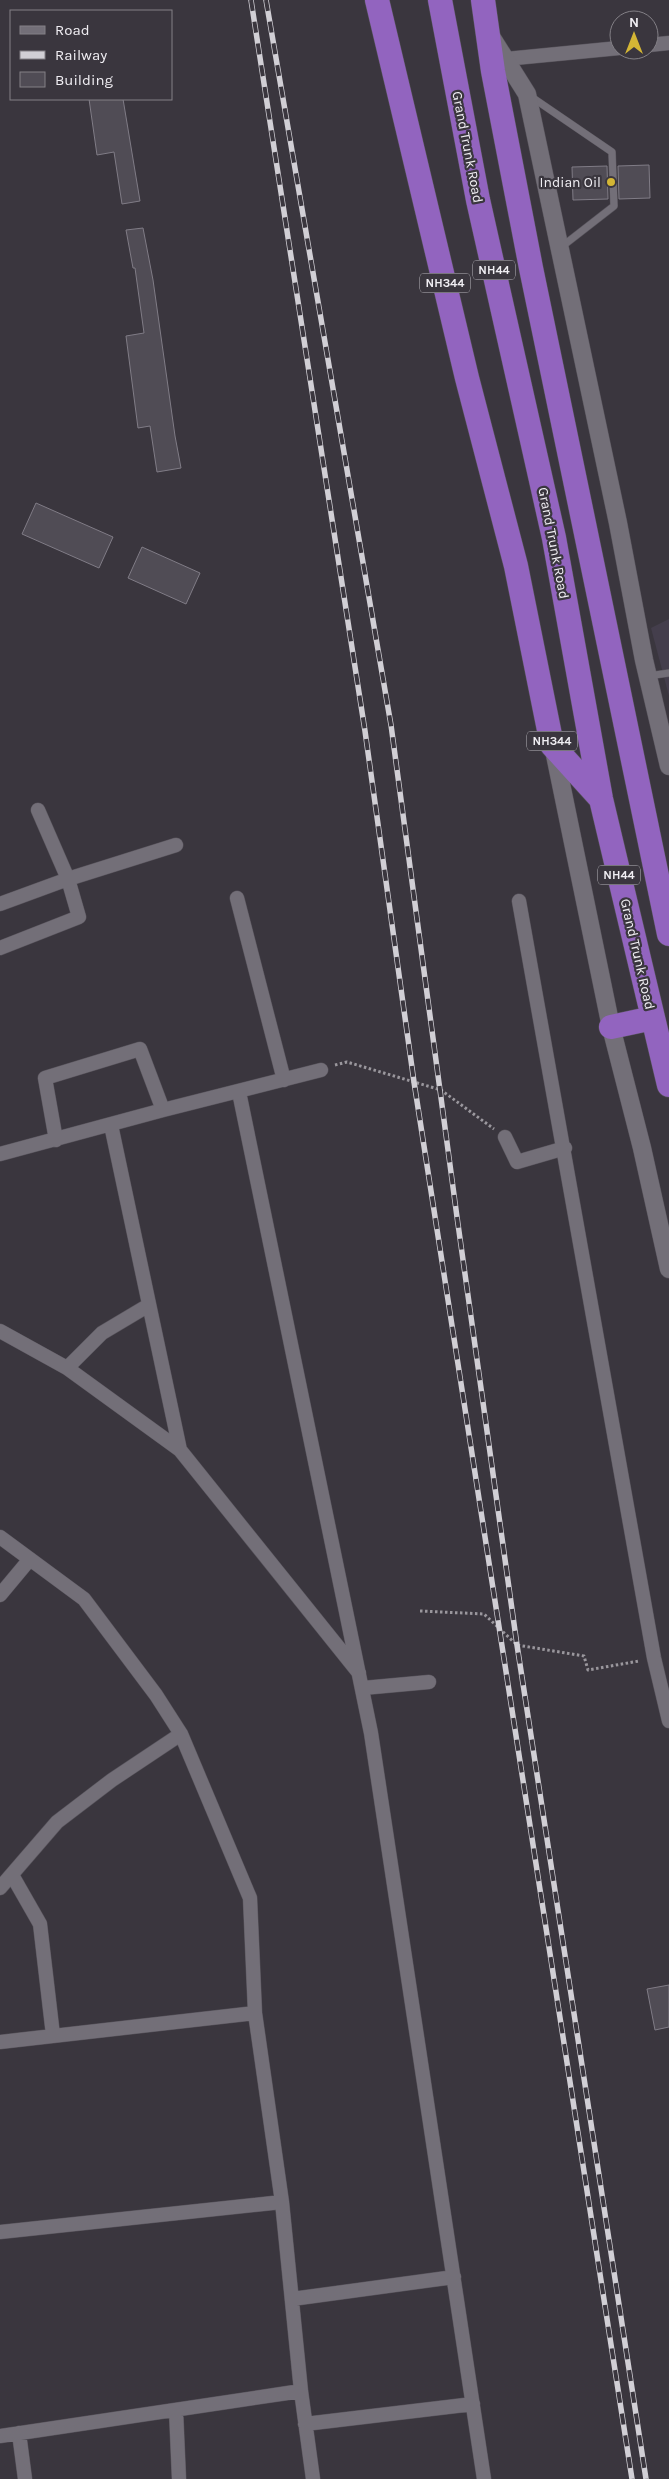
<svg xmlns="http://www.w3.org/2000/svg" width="669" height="2479" font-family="Karla,sans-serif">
  <rect width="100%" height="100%" fill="#3a363e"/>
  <!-- built -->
  <path fill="#443e4c" d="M669,619V696L651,628Z"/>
  <!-- building -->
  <path fill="#504c55" stroke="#807c86" d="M89,99H123L140,201L122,204L114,152L97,155Z
    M649,165L650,198L619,199L618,166Z
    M607,166L608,199L573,200L572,167Z
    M143,228L153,280L175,436L181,468L157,472L150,426L138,428L126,336L144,333L135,268H133L126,230Z
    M36,503L113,537L99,568L22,534Z
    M142,547L200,573L186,604L128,578Z
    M669,1985V2027L655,2030L647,1989Z"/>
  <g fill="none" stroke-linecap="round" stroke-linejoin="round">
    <!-- service casing -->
    <g stroke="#57535b" stroke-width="8">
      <path id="service" d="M530,96L612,152L614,206L560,248
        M648,676L669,673"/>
    </g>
    <!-- minor casing -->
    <g stroke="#57535b" stroke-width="15">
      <path id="minor" d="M649,45L669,43
        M505,59L619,48
        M237,898L284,1080
        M519,901L654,1658L669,1721
        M0,904L68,879L176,845
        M0,948L79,917L68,879L38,810
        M239,1092L371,1733L484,2479
        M111,1125L180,1450
        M505,1137L517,1162L565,1148
        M56,1140L45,1078L140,1049L163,1110
        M0,1154L163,1110L321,1070
        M0,1331L67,1368L180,1450L359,1673
        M67,1368L102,1333L149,1305
        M0,1537L84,1599L156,1695L181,1734L250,1898L255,2013L282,2202L301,2391L313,2479
        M0,1595L30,1559
        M363,1688L429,1682
        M12,1875L40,1924L53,2035
        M0,1888L57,1822L112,1780L181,1734
        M0,2042L255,2013
        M0,2232L282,2202
        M292,2299L454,2277
        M176,2410L179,2479
        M305,2424L473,2404
        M19,2433L25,2479
        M0,2436L301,2391"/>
    </g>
    <!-- tertiary casing -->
    <g stroke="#57535b" stroke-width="19">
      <path id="tertiary" d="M490,35L527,94L618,523L644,660L669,766
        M553,745L611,1027L642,1148L669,1269"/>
    </g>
    <!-- trunk casing -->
    <g stroke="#57535b" stroke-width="25">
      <path id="trunk" d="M377,0L467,378L516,566L552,745L601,799
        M440,0L478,200L554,538L601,799L669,1085
        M483,0L493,71L531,268L669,934
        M611,1027L653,1018"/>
    </g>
    <!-- path -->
    <path stroke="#9a979d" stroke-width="3" stroke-dasharray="2.5 2.5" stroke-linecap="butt" d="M335,1065L347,1062L441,1090L494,1129
      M420,1611L484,1614L517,1645L584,1656L588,1670L639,1661"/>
    <!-- service -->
    <use href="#service" stroke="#736f78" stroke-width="7"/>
    <!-- minor -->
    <use href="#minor" stroke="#736f78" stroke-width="14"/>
    <!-- tertiary -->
    <use href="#tertiary" stroke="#736f78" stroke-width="18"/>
    <!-- trunk -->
    <use href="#trunk" stroke="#9264bf" stroke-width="24"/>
    <!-- rail casing -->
    <g stroke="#d1cfd5" stroke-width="5.5">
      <path id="rail" d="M251,0L365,731L414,1082L632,2479
        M266,0L391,725L457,1217L517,1645L646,2479"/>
    </g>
    <!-- rail -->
    <use href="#rail" stroke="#3a363e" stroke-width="4" stroke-dasharray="11" stroke-linecap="butt"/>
  </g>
  <!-- markers -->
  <circle fill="#d4b635" stroke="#3a363e" stroke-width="2" cx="611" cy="182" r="5"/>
  <g text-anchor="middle" stroke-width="4.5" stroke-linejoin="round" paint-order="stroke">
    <!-- shield labels -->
    <g fill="#3a363e" stroke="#b9b7bd" stroke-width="1">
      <rect x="473" y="260.5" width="42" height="19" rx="4"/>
      <rect x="420" y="273.5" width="50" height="19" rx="4"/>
      <rect x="527" y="731.5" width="50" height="19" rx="4"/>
      <rect x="598" y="865.5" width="42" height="19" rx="4"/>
    </g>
    <g font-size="12" font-weight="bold" fill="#f0eef3">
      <text x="494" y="274">NH44</text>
      <text x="445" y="287">NH344</text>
      <text x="552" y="745">NH344</text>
      <text x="619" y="879">NH44</text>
    </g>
    <!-- street labels -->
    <g font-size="14" fill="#f0eef3" stroke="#3a363e">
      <text transform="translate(468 147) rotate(79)" y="5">Grand Trunk Road</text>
      <text transform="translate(554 543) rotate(79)" y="5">Grand Trunk Road</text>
      <text transform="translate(638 954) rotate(77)" y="5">Grand Trunk Road</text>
    </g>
    <!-- poi labels -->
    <g font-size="14" fill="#f0eef3" stroke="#3a363e" text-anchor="end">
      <text x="601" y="187">Indian Oil</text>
    </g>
  </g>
  <!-- legend -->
  <rect x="10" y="10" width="162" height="90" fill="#3a363e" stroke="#838086"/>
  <rect x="20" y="26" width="25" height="8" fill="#736f78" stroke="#838086"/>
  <text x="55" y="35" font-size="15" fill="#f0eef3">Road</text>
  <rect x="20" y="51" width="25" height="8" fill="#d1cfd5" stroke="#838086"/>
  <text x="55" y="60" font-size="15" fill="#f0eef3">Railway</text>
  <rect x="20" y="72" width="25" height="15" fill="#504c55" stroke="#838086"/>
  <text x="55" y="85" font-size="15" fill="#f0eef3">Building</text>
  <!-- north arrow -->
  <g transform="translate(634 35)"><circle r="24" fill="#3a363e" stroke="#838086"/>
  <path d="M0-4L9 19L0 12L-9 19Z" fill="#d4b635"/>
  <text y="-8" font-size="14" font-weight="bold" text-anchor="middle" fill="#f0eef3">N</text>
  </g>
</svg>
